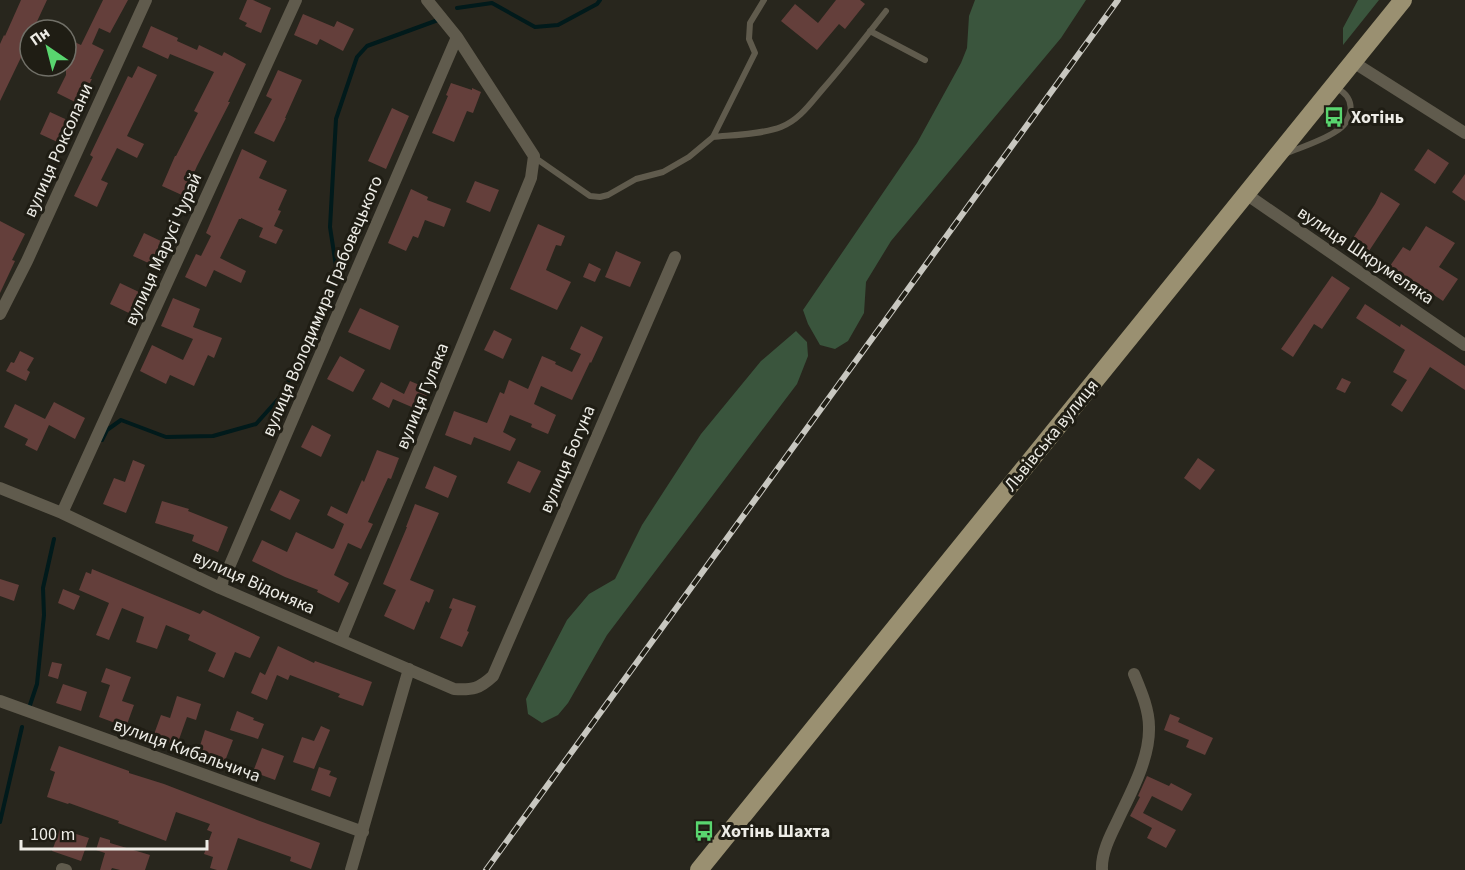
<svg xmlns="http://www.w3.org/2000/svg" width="1465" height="870" font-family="'Source Sans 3',sans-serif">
  <rect width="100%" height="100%" fill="#28261d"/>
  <!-- forest -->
  <path fill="#3a553d" d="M975,0H1086L1061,38L891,241L866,282L864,313L848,341L835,349L820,345L808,324L803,310L917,143L961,63L967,48L969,16Z
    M1358,0H1379L1343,45V28Z
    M796,331L807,342L808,356L797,384L607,635L568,703L558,715L542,723L528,714L526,699L567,620L589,594L615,579L642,525L701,434L761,361Z"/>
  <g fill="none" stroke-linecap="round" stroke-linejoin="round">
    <!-- stream -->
    <path stroke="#011a1b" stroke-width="4" d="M457,8L492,3L535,27L558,25L597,4L600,0
      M102,440L107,430L121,420L166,437L213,436L256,424L281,396L332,297L336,266L330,227L336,119L357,57L367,46L438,20
      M30,705L37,684L44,615L43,588L54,539
      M0,822L22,727"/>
  </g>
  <!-- building -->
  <path fill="#643f3b" d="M21,0H47L33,30H30V46L27,45L0,101V44L4,35L5,36Z
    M103,0H128L110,33L99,28L92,44L104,50L90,79H92L79,104L57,93L66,75V38L81,45Z
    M247,0H253L271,8L261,33L245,26L247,23L239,19Z
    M836,0H860L865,4L845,29L839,24L817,50L781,21L795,4L818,23Z
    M303,14L334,27L337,21L354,29L343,51L320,39L317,45L294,35Z
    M151,26L178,38L177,41L197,50L199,45L222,56L224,52L246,64L228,102H230L197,166L184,196L162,186L175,156H176L198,113L194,111L214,72L170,54L168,59L142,47Z
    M138,66L157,75L127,136L144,144L137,158L117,148L101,180L108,183L97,207L74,196L93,157L90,155L128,76L132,78Z
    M278,70L302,80L285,118H286L274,142L254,133L272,99L266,96Z
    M451,83L472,90V88L481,92L473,113L467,111L454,142L432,133L448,96L446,95Z
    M392,108L409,116L386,169L368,161Z
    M50,112L76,124L66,146L40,134Z
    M242,149L267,161L259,178L287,190L278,210L281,211L274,226L283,230L276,244L259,237L263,228L241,218V219H239L220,258L246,271L241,283L214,270L206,287L185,277L196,254L201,256L211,236L206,233Z
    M1428,149L1449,163L1435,184L1414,170Z
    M1465,174V201L1452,192Z
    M475,181L499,190L490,212L466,202Z
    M411,189L428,197L427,200L451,209L444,227L425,220L418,238L413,236L406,251L388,243Z
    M1381,192L1400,204L1367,254L1350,243L1375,204Z
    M0,221L25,234L12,260L15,261L0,293Z
    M538,224L565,236L561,246L556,245L546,270L571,282L557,310L510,289Z
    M1426,226L1455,243L1439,267L1458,279L1443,301L1390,266L1403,247L1410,251Z
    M144,233L165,243L155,266L133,256Z
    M616,251L641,262L630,287L605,277Z
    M589,263L601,269L595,282L583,277Z
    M1332,276L1350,288L1322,329L1314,324L1293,357L1281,349Z
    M120,283L141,293L131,314L110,304Z
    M173,298L200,309L193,327L222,338L214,358L208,355L194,386L170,375L166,384L140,371L152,345L183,360L193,339L161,326Z
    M1365,304L1400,327L1401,324L1465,366V390L1430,367L1402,412L1391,405L1407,380L1393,372L1405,350L1356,318Z
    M360,308L399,326L390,350L348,332Z
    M581,326L603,337L591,363L590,362L572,400L541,386L534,404L556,415L548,434L531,427L532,424L510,415L503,432L516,439L510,451L474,437L471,445L445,435L454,411L487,423L500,392L504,394L509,380L528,389L542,356L556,362L555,364L572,372L581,354L570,349Z
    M494,330L512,339L503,359L484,350Z
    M20,351L34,358L27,370L30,372L26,381L6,371L11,362L14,363Z
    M340,356L365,370L353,392L327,379Z
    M1342,378L1351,382L1345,393L1336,389Z
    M410,381L429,389L421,411L393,399L389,408L372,399L381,382L404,394Z
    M54,402L85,418L75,439L49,425L37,451L25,445L28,439L4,427L15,404L45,419Z
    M312,425L331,435L321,457L301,447Z
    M377,450L399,458L391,479L388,478L368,522L373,524L361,549L348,543L334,575L349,583L339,603L317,592L318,590L285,577L252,561L262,540L287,552L296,532L332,549L334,548L344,524L327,515L331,506L347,514L362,480L364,482Z
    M1198,458L1215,470L1200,490L1184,478Z
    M133,460L145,465L126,513L103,504L114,478L125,482Z
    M518,461L541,471L530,493L507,483Z
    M434,466L457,476L448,498L425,488Z
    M280,490L300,500L290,520L270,510Z
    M162,501L189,509L188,511L228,527L218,552L192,541L194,535L155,523Z
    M415,504L439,513L410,580L434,590L429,603L426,601L414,630L384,616L396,590L383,584L407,527H406Z
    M92,569L200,614L203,610L260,637L250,658L235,652L224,678L208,671L216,653L188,640L190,635L166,625L157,649L136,642L144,617L122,608L109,640L96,635L109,603L79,590L86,572L91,574Z
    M0,579L19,585L14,601L0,596Z
    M63,589L80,596L74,610L58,603Z
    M453,598L476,606L467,631L469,632L462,647L440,638L452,609L449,608Z
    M278,646L314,663L315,661L372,682L363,706L338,697L340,694L290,675L288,680L277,675L267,700L251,693L260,672L265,675Z
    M52,662L62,664L58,679L48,676Z
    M106,668L131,677L122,701L134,705L126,727L99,717L110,685L101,682Z
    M63,684L87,692L81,711L56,703Z
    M177,696L201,704L196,720L187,717L177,745L153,737L161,715L170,718Z
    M237,711L254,718L253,720L264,724L258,739L230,730Z
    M1170,714L1180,718L1178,722L1213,738L1205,755L1186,747L1189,740L1164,730Z
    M321,726L330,730L314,769L293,762L302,737L314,741Z
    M205,730L233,740L225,761L198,752Z
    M59,746L129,771V773L164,784L257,820L320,843L311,869L290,861L291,857L238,838L227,870H217L210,868L213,857L204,854L212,832L207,830L210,824L176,812L166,841L118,823L119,821L69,803L68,804L47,797L55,772L50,770Z
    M262,748L284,756L275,780L253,772Z
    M319,767L331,771L329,775L337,778L330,797L311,790Z
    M1147,776L1169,786L1171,783L1192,794L1182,811L1152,796L1143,813L1176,830L1166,848L1147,838L1152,828L1130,816L1140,797L1138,796Z
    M60,829L89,838L81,861L52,851Z
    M100,837L110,840V843L150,855L145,870H120L112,868L111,870H100L105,853L96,850Z"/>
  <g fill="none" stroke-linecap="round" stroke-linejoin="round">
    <!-- lane -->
    <path stroke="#605b4d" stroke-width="6" d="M870,31L925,60
      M713,137C733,135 764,134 781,127C799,120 810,104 822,90C844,65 865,38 886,11
      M1287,153C1302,147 1321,141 1335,132C1353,121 1358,98 1336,88
      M534,157L590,196L600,197L608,195L636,179L663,172L689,157L713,137L755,53L749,39L750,23L764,0"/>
    <!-- street -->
    <path stroke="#605b4d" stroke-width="12" d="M1353,62L1465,133
      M1246,194L1465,345
      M0,314L27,261L146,0
      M0,488L62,513L220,588L454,689C473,690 479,689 493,676L675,257
      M62,513L296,0
      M220,588L457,37
      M341,640L531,178L534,156L457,37L427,0
      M0,701L363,832
      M62,869L66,870
      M351,870L409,669
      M1102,870C1101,854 1110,836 1117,822C1130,794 1150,759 1149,727C1149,709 1141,691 1134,674"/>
    <!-- primary -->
    <path stroke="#9a9071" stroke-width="18" d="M699,870L1403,0"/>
    <!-- rail casing -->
    <g stroke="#c8c7c0" stroke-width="6">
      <path id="rail" d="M486,870L1118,0"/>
    </g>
    <!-- rail -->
    <use href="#rail" stroke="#1f1d14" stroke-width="4" stroke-dasharray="11" stroke-linecap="butt"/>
  </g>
  <!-- icons -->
  <defs>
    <g id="bus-bare" transform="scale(1.62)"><path d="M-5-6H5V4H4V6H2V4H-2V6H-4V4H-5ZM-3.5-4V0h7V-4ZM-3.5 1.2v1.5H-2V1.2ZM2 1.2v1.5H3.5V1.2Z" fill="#59d56f" stroke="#1f1d14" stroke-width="2.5" paint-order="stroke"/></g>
  </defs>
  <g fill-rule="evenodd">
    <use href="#bus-bare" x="1334" y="117"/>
    <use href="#bus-bare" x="704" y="831"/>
  </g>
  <g text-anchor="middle" stroke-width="6" stroke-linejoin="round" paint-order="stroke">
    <!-- poi labels -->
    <g font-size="18" font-weight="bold" fill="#edece6" stroke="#1f1d14" text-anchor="start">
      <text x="1351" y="123">Хотінь</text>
      <text x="721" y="837">Хотінь Шахта</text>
    </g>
    <!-- street labels -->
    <g font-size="18" fill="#edece6" stroke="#1f1d14">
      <text transform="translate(58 150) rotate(-66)" y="6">вулиця Роксолани</text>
      <text transform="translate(163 249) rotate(-66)" y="6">вулиця Марусі Чурай</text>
      <text transform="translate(1366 255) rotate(34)" y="6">вулиця Шкрумеляка</text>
      <text transform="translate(322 306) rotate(-67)" y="6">вулиця Володимира Грабовецького</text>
      <text transform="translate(422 396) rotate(-68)" y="6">вулиця Гулака</text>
      <text transform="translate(1051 435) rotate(-51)" y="6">Львівська вулиця</text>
      <text transform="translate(567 459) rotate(-67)" y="6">вулиця Богуна</text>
      <text transform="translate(254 582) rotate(24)" y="6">вулиця Відоняка</text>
      <text transform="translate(187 750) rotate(20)" y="6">вулиця Кибальчича</text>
    </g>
  </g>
  <!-- north arrow -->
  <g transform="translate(48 48) rotate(325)"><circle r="28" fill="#1f1d14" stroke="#717068" stroke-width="1.5"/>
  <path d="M0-4.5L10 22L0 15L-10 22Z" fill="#59d56f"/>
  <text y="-9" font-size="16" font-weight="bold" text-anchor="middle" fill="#edece6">Пн</text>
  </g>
  <!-- scale -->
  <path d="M21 840v9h186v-9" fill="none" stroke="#edece6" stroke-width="3"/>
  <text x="30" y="840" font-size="18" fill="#edece6" stroke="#1f1d14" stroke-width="4.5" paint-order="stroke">100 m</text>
</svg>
